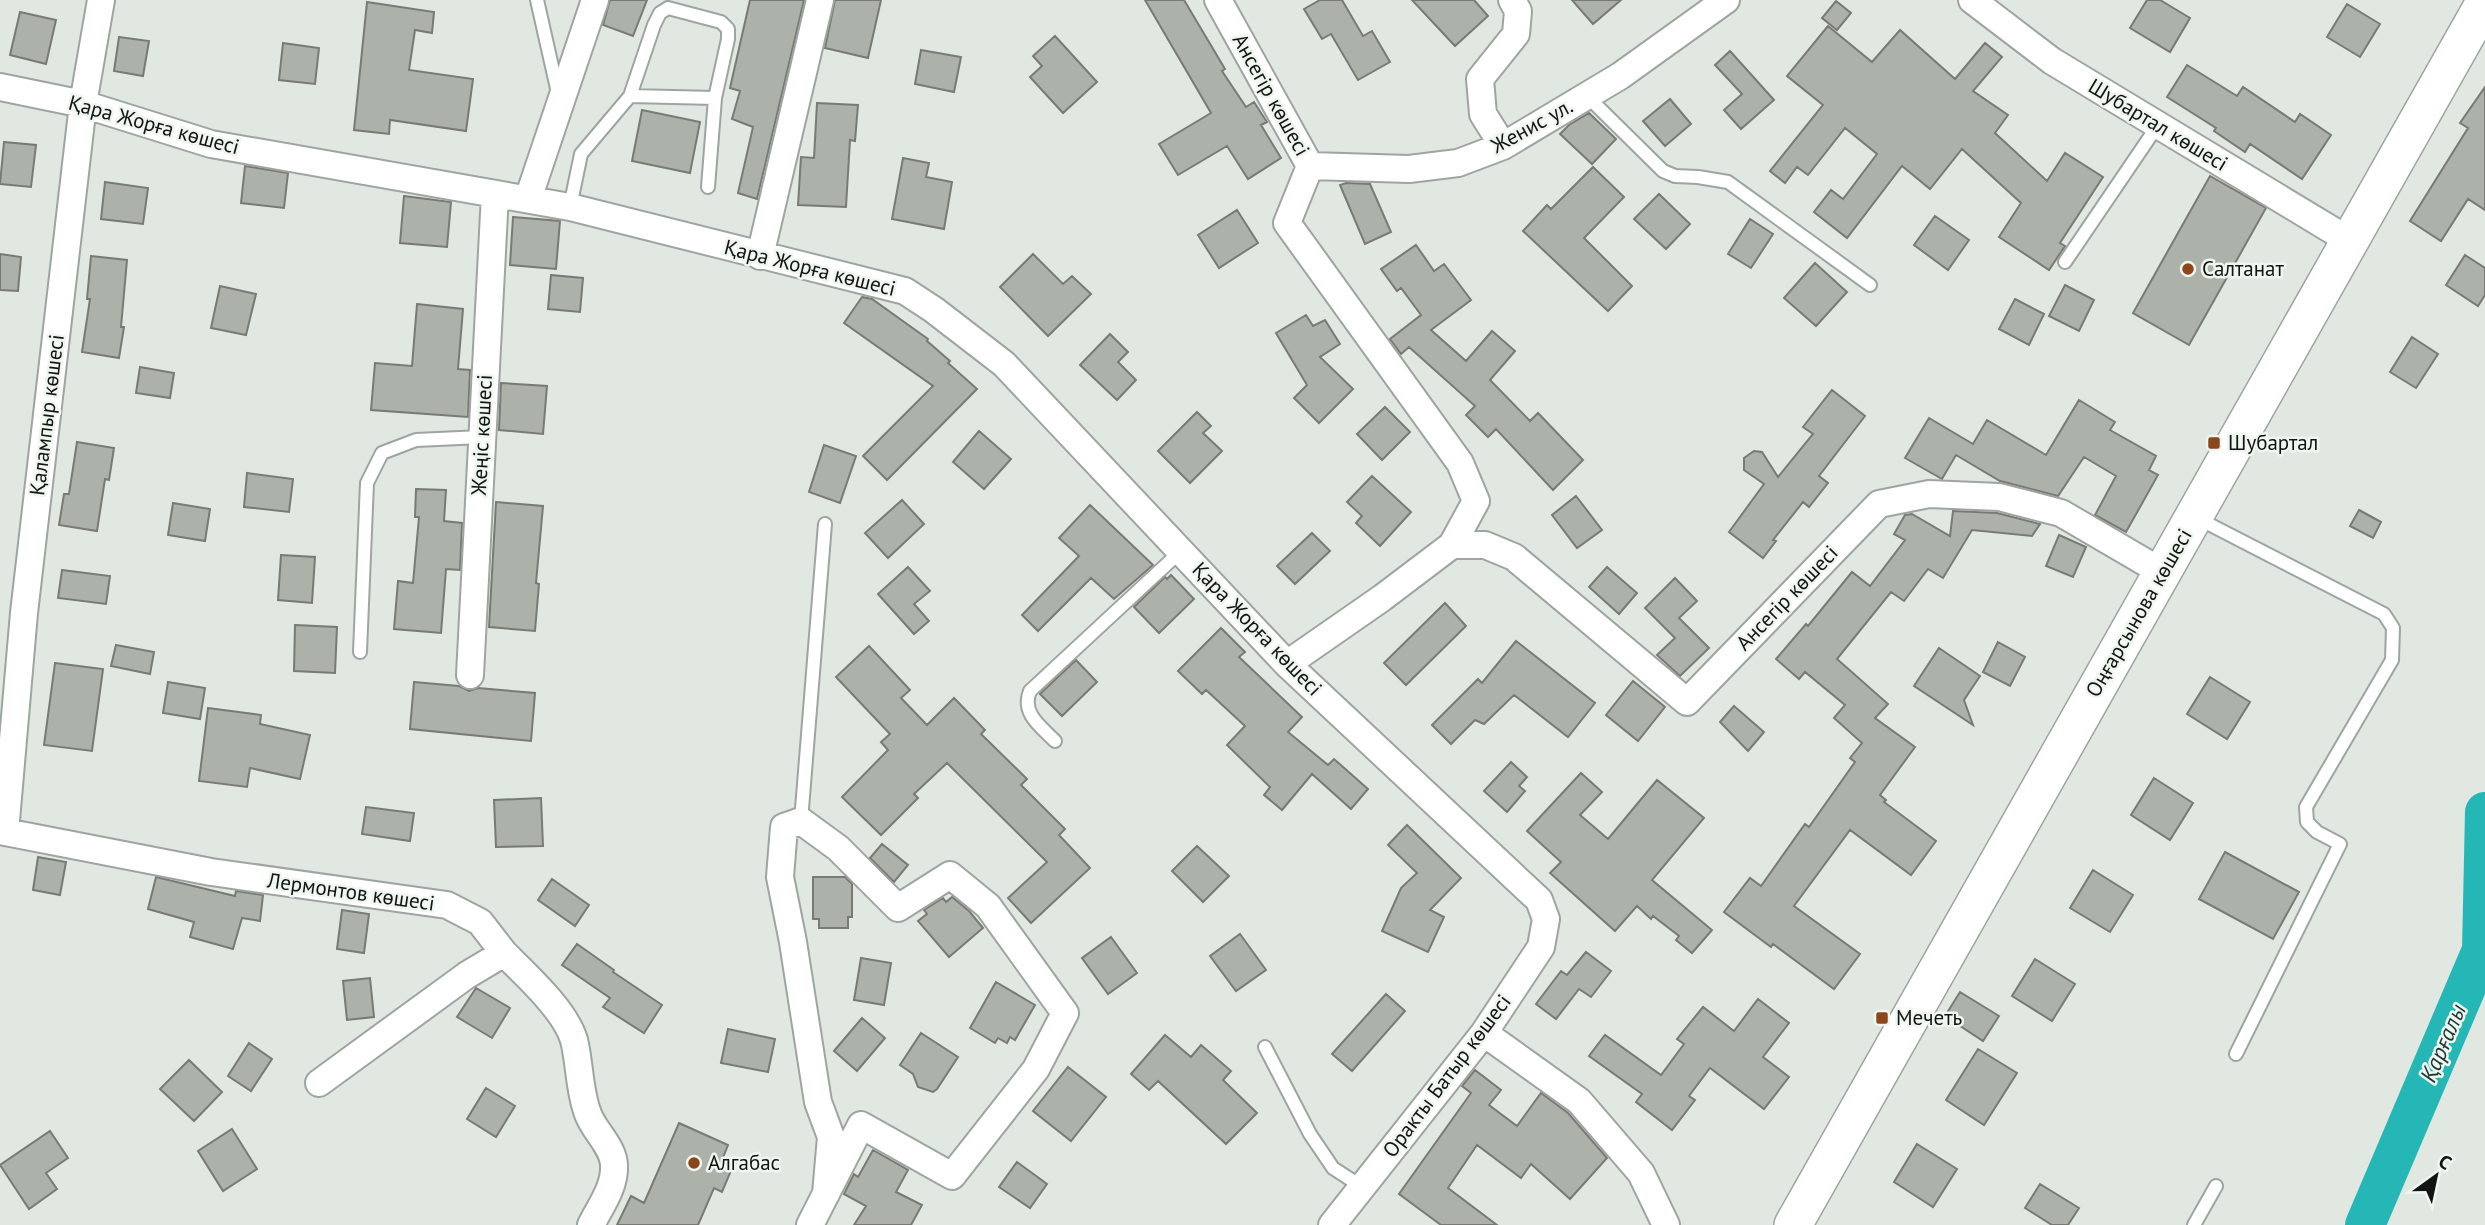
<svg xmlns="http://www.w3.org/2000/svg" width="2485" height="1225" font-family="'PT Sans',sans-serif">
  <rect width="100%" height="100%" fill="#e1e8e2"/>
  <g fill="none" stroke-linecap="round" stroke-linejoin="round">
    <!-- river -->
    <path stroke="#25b7b5" stroke-width="40" d="M2365,1225L2482,950L2485,812"/>
  </g>
  <!-- building -->
  <path fill="#acb1a9" stroke="#777b74" stroke-width="2" d="M610,0H647L633,36L603,25Z
    M750,0H804L757,199L738,193L753,127L732,119L740,91L730,88Z
    M835,0H881L868,58L825,48Z
    M1145,0H1184L1225,69L1222,71L1246,107L1254,102L1267,122L1261,125L1281,158L1248,179L1227,146L1178,175L1159,144L1211,113Z
    M1320,0H1342L1363,36L1372,31L1390,62L1358,80L1331,34L1322,39L1304,9Z
    M1412,0H1474L1488,16L1455,46Z
    M1572,0H1621L1593,24Z
    M2147,0H2160L2190,18L2170,52L2130,28Z
    M1836,1L1851,13L1837,30L1822,18Z
    M367,2L434,12L432,33L415,30L409,70L473,79L466,131L390,120L389,134L354,130Z
    M2347,4L2380,24L2360,57L2327,37Z
    M20,12L56,20L46,64L10,55Z
    M1828,26L1872,62L1900,30L1955,79L1985,43L2002,57L1973,91L2008,115L1995,133L2047,181L2065,153L2103,177L2060,243L2065,246L2049,270L1999,237L2021,203L1962,149L1930,189L1902,166L1847,238L1814,212L1831,190L1843,199L1877,154L1845,128L1808,175L1797,167L1785,183L1770,171L1823,105L1787,76Z
    M1055,36L1097,82L1063,113L1030,77L1042,66L1033,56Z
    M119,37L149,41L143,76L114,71Z
    M283,43L319,48L315,84L279,80Z
    M921,50L961,57L954,92L915,84Z
    M1730,51L1774,100L1741,129L1724,110L1742,94L1715,65Z
    M2187,65L2237,96L2243,87L2295,122L2300,114L2331,135L2302,179L2250,144L2245,152L2214,131L2216,128L2167,97Z
    M2485,87V210L2468,199L2441,241L2410,221L2468,128L2460,123Z
    M1670,99L1691,124L1665,146L1643,121Z
    M817,103L858,105L855,141L850,140L846,207L798,205L801,157L814,158Z
    M642,110L700,122L690,173L632,161Z
    M1589,113L1616,139L1592,164L1560,134L1569,125Z
    M4,142L36,145L31,187L0,184Z
    M903,158L929,163L926,177L952,182L944,229L892,219Z
    M245,166L288,173L284,208L241,203Z
    M1593,167L1624,197L1584,238L1632,286L1608,311L1523,231L1547,205L1551,209Z
    M2210,176L2266,208L2189,345L2133,313Z
    M105,182L148,188L143,224L101,219Z
    M1346,183L1370,184L1391,232L1365,244L1340,185Z
    M1659,194L1690,224L1666,249L1634,219Z
    M404,196L451,202L447,247L400,243Z
    M1237,210L1258,243L1219,268L1198,235Z
    M1935,216L1969,240L1948,270L1914,245Z
    M513,217L560,221L556,269L510,265Z
    M1750,219L1773,234L1751,268L1728,254Z
    M1416,245L1434,271L1444,264L1471,300L1431,330L1466,361L1492,331L1515,351L1490,380L1530,421L1538,413L1583,460L1553,490L1496,429L1488,437L1466,415L1475,406L1409,347L1401,354L1390,339L1421,315L1401,288L1397,291L1381,269Z
    M0,254L21,257L18,291L0,290Z
    M1033,254L1063,284L1072,276L1091,294L1048,336L1000,287Z
    M2465,255L2485,268V295L2478,306L2446,285Z
    M91,256L127,260L121,327H124L119,358L82,352L90,299H87Z
    M1815,263L1847,292L1816,326L1784,298Z
    M551,275L583,278L580,312L548,309Z
    M2065,285L2094,300L2079,331L2049,316Z
    M220,286L256,294L246,335L211,328Z
    M862,297L872,299L928,339L927,341L950,361L948,363L977,389L887,480L863,456L933,386L844,323Z
    M2015,299L2044,314L2029,345L1999,329Z
    M417,304L463,309L458,369L470,370L468,417L371,410L375,363L412,366Z
    M1306,315L1313,326L1325,320L1340,344L1320,357L1353,389L1319,423L1294,398L1307,385L1276,333Z
    M1110,334L1128,352L1118,362L1136,380L1117,400L1080,365Z
    M2412,337L2438,354L2416,388L2390,372Z
    M140,367L174,373L170,398L136,393Z
    M501,383L547,386L543,434L499,430Z
    M1832,390L1865,416L1819,476L1828,483L1809,507L1803,502L1773,540L1776,541L1763,558L1729,532L1764,484L1744,470V458L1754,451L1762,452L1778,477L1813,434L1803,427Z
    M2079,400L2115,422L2110,430L2156,456L2149,470L2158,475L2126,532L2095,515L2116,476L2084,457L2058,496L2000,481L1956,455L1942,479L1905,458L1929,418L1973,444L1987,420L2046,455Z
    M1385,407L1410,432L1382,460L1357,434Z
    M1197,412L1211,426L1203,433L1222,451L1190,483L1158,451Z
    M979,431L1011,459L984,489L953,462Z
    M77,442L114,448L109,480L105,479L97,531L59,525L64,494H69Z
    M824,445L856,456L840,503L809,492Z
    M247,473L293,479L289,512L244,507Z
    M1372,476L1411,512L1380,546L1356,523L1362,516L1347,502Z
    M416,489L446,490L444,521L462,523L460,570L446,569L441,633L394,629L398,581L413,583L419,517H415Z
    M1576,496L1602,530L1577,548L1552,515Z
    M902,500L924,524L888,558L865,533Z
    M496,502L543,506L536,583L539,584L535,631L489,627Z
    M173,503L210,509L205,541L168,535Z
    M1090,505L1153,565L1114,599L1091,578L1038,631L1022,615L1079,556L1059,538Z
    M2359,510L2381,522L2373,538L2350,526Z
    M1953,511L1997,513L2040,524L2032,536L1972,530L1943,578L1928,569L1904,601L1891,592L1837,659L1888,704L1875,718L1915,747L1880,795L1886,800L1884,802L1936,841L1911,875L1850,830L1794,906L1860,954L1834,989L1773,944L1771,947L1724,912L1750,878L1761,886L1805,824L1809,827L1855,762L1850,758L1862,743L1834,718L1845,705L1805,672L1799,679L1776,659L1806,624L1808,626L1852,572L1870,586L1905,540L1894,534L1905,515L1912,514L1950,536Z
    M1312,533L1330,551L1295,584L1277,566Z
    M2059,535L2086,547L2073,577L2046,566Z
    M281,555L315,557L312,603L278,600Z
    M908,567L930,591L914,604L929,621L914,634L878,594Z
    M1607,567L1637,593L1619,614L1589,587Z
    M62,570L110,576L106,604L58,598Z
    M1171,575L1194,599L1159,633L1134,607L1165,577L1167,579Z
    M1675,578L1697,601L1679,618L1709,648L1680,676L1657,655L1675,638L1645,608Z
    M1445,603L1466,626L1406,685L1384,663Z
    M295,625L337,627L335,673L294,671Z
    M1221,628L1245,652L1239,657L1302,717L1288,732L1328,765L1334,759L1368,789L1351,809L1312,774L1282,810L1264,795L1270,787L1227,745L1245,726L1206,690L1202,694L1178,671Z
    M1516,641L1595,703L1568,737L1514,695L1484,724L1475,720L1451,744L1432,725L1478,679L1482,683Z
    M1998,642L2025,657L2010,686L1983,672Z
    M116,645L154,652L150,674L111,666Z
    M869,646L910,690L901,698L927,725L954,698L985,730L981,734L1027,779L1021,785L1065,829L1059,835L1090,868L1031,923L1008,898L1047,862L947,763L914,794L918,798L881,835L842,797L888,750L881,742L890,734L836,677Z
    M1939,648L1980,676L1964,700L1973,725L1914,686Z
    M1076,660L1097,682L1062,716L1040,694Z
    M55,663L103,669L92,751L44,745Z
    M2210,677L2250,702L2227,739L2187,714Z
    M1633,681L1665,707L1638,741L1606,715Z
    M168,682L205,688L200,719L163,713Z
    M414,682L459,686L469,691L478,688L535,693L531,741L410,729Z
    M1734,706L1764,732L1748,751L1720,722Z
    M208,708L261,715L260,724L310,735L300,779L250,768L247,787L199,781Z
    M1511,762L1527,777L1519,786L1525,791L1507,812L1484,791Z
    M1581,773L1602,792L1580,815L1608,839L1657,780L1704,818L1652,880L1712,930L1692,953L1676,940L1679,936L1653,916L1651,919L1637,906L1615,931L1550,873L1561,862L1527,831Z
    M2154,778L2193,803L2170,840L2131,815Z
    M541,798L543,846L496,847L494,800Z
    M366,807L414,813L410,841L362,834Z
    M1407,825L1461,878L1430,910L1444,917L1428,952L1382,931L1401,888L1417,873L1388,845Z
    M882,844L908,865L894,882L870,858Z
    M1197,846L1229,876L1203,902L1172,871Z
    M2225,852L2299,892L2273,939L2199,899Z
    M38,857L66,862L60,895L33,890Z
    M2093,870L2133,895L2110,932L2070,908Z
    M156,877L235,896L236,891L263,895L260,921L242,918L233,949L190,937L194,922L148,909Z
    M813,877H845L852,884V917H848V928H819V919H813Z
    M552,879L589,905L575,926L538,900Z
    M952,897L969,911L983,928L949,957L918,921L927,914L924,910L943,898L946,902Z
    M342,910L369,914L364,953L337,949Z
    M1240,934L1266,970L1236,991L1210,956Z
    M1111,937L1137,973L1108,994L1082,958Z
    M577,944L614,970L613,972L662,1005L644,1033L603,1007L610,998L562,965Z
    M1586,952L1611,971L1591,997L1579,989L1556,1019L1536,1004L1561,971L1567,975Z
    M861,958L891,963L884,1005L854,1000Z
    M2035,959L2075,984L2052,1021L2012,996Z
    M370,978L374,1017L347,1020L343,981Z
    M996,982L1035,1005L1015,1040L1010,1037L1007,1043L998,1038L995,1043L970,1028Z
    M476,988L510,1008L492,1038L457,1017Z
    M1960,992L1999,1016L1983,1041L1945,1016Z
    M1386,994L1405,1011L1352,1071L1332,1054Z
    M1758,999L1789,1023L1763,1057L1789,1077L1764,1109L1710,1068L1689,1096L1695,1100L1672,1130L1636,1102L1642,1094L1589,1056L1605,1035L1661,1075L1684,1044L1677,1039L1703,1007L1734,1031Z
    M862,1018L885,1038L857,1071L834,1051Z
    M728,1029L775,1039L768,1072L721,1063Z
    M921,1033L958,1057L937,1089L933,1092L918,1087L913,1074L900,1065Z
    M1165,1035L1191,1057L1201,1045L1231,1071L1223,1080L1257,1113L1226,1144L1158,1081L1149,1090L1131,1074Z
    M249,1043L272,1059L251,1091L228,1076Z
    M1978,1049L2017,1073L1984,1125L1946,1100Z
    M189,1060L222,1092L194,1121L160,1089Z
    M1068,1067L1106,1097L1071,1141L1033,1111Z
    M1475,1070L1501,1090L1489,1105L1517,1126L1541,1093L1568,1113L1607,1158L1570,1199L1531,1164L1521,1178L1477,1145L1448,1188L1497,1225H1441L1399,1194L1471,1093L1462,1086Z
    M486,1088L515,1106L496,1137L467,1119Z
    M679,1123L728,1145L722,1160L733,1166L722,1192L714,1188L698,1225H617L631,1196L644,1203Z
    M232,1129L257,1169L223,1191L198,1151Z
    M50,1131L68,1158L46,1173L57,1189L29,1209L0,1165Z
    M1917,1144L1957,1169L1933,1207L1894,1182Z
    M873,1150L908,1170L896,1192L922,1205L911,1225H854L866,1206L844,1194L854,1174L858,1177Z
    M1017,1162L1047,1184L1030,1208L999,1187Z
    M2040,1184L2079,1208L2068,1225H2052L2025,1208Z"/>
  <g fill="none" stroke-linecap="round" stroke-linejoin="round">
    <!-- lane casing -->
    <g stroke="#9ea5a0" stroke-width="16">
      <path id="lane" d="M537,0L558,93
        M630,96L715,98
        M1587,96L1663,171L1675,176L1698,177L1728,182L1870,285
        M570,207L581,154L630,96L654,25L660,13L668,8L721,22L728,29V39L715,98L708,187
        M2065,262L2158,125
        M2197,518L2384,614L2393,628L2392,660L2306,807L2307,822L2317,832L2340,844L2236,1054
        M360,652L367,483L382,453L416,440L482,437
        M1055,741C1040,726 1021,713 1030,691L1181,551
        M801,821L825,524
        M1265,1047L1310,1134L1333,1168L1362,1187
        M2194,1225L2216,1186"/>
    </g>
    <!-- street casing -->
    <g stroke="#9ea5a0" stroke-width="30">
      <path id="street" d="M1218,0L1310,166
        M1972,0L2052,61L2350,241
        M0,87L83,104L211,144L570,207L905,291L934,310L1004,364L1287,664L1539,900L1546,919L1541,947L1484,1033L1332,1225
        M1503,146L1483,114L1480,79L1516,34L1518,11L1512,0
        M1310,166L1409,169L1458,163L1503,146L1620,76L1726,0
        M528,199L595,0
        M760,256L820,0
        M1452,545H1485L1514,557L1687,702L1879,504L1929,494L1999,497L2061,513L2162,572
        M1287,664L1382,598L1452,545L1476,501L1460,463L1287,223L1310,166
        M470,675L495,194
        M0,831L211,872L447,905L480,922L504,953L467,975L319,1083
        M5,832L24,613L48,406L83,104L101,0
        M504,953C526,975 565,1010 574,1040C580,1064 579,1091 588,1114C594,1131 614,1147 614,1166C615,1187 600,1207 591,1225
        M1484,1033L1579,1101L1641,1173L1666,1225
        M810,1225L861,1125L952,1176L1036,1069L1065,1013L988,906L950,875L898,908L838,848L801,821L784,827L780,877L793,942L818,1102L831,1137L826,1194"/>
    </g>
    <!-- secondary casing -->
    <g stroke="#9ea5a0" stroke-width="40">
      <path id="secondary" d="M1793,1225L2485,2"/>
    </g>
    <!-- lane -->
    <use href="#lane" stroke="#fff" stroke-width="12"/>
    <!-- street -->
    <use href="#street" stroke="#fff" stroke-width="26"/>
    <!-- secondary -->
    <use href="#secondary" stroke="#fff" stroke-width="37"/>
  </g>
  <!-- markers -->
  <g fill="#8b471c" stroke="#eef6ef" stroke-width="2.5">
    <circle cx="2188" cy="269" r="7"/>
    <rect x="2207" y="436" width="14" height="14" rx="3.5"/>
    <rect x="1875" y="1011" width="14" height="14" rx="3.5"/>
    <circle cx="694" cy="1163" r="7"/>
  </g>
  <g text-anchor="middle" stroke-width="5" stroke-linejoin="round" paint-order="stroke">
    <!-- street labels -->
    <g font-size="21" fill="#111412" stroke="#eef6ef">
      <text transform="translate(1271 95) rotate(61)" y="7">Ансегір көшесі</text>
      <text transform="translate(154 125) rotate(15)" y="7">Қара Жорға көшесі</text>
      <text transform="translate(2158 125) rotate(31)" y="7">Шубартал көшесі</text>
      <text transform="translate(1532 126) rotate(-29)" y="7">Женис ул.</text>
      <text transform="translate(810 268) rotate(14)" y="7">Қара Жорға көшесі</text>
      <text transform="translate(47 415) rotate(-83)" y="7">Қалампыр көшесі</text>
      <text transform="translate(482 435) rotate(-87)" y="7">Жеңіс көшесі</text>
      <text transform="translate(1787 598) rotate(-46)" y="7">Ансегір көшесі</text>
      <text transform="translate(2139 613) rotate(-60)" y="7">Оңғарсынова көшесі</text>
      <text transform="translate(1257 629) rotate(46)" y="7">Қара Жорға көшесі</text>
      <text transform="translate(351 892) rotate(8)" y="7">Лермонтов көшесі</text>
      <text transform="translate(1447 1076) rotate(-53)" y="7">Оракты Батыр көшесі</text>
    </g>
    <!-- poi labels -->
    <g font-size="21" fill="#111412" stroke="#eef6ef" text-anchor="start">
      <text x="2202" y="276">Салтанат</text>
      <text x="2228" y="450">Шубартал</text>
      <text x="1896" y="1025">Мечеть</text>
      <text x="708" y="1170">Алгабас</text>
    </g>
    <!-- water labels -->
    <g font-size="23" font-style="italic" fill="#1d3434" stroke="#eef6ef">
      <text transform="translate(2443 1043) rotate(-67)" y="8">Қарғалы</text>
    </g>
  </g>
  <!-- north arrow -->
  <g transform="translate(2436 1176) rotate(33)" stroke="#eef6ef" stroke-width="5" paint-order="stroke">
  <path d="M0-5L12 26L0 18L-12 26Z" fill="#111412"/>
  <text y="-10" font-size="19" font-weight="bold" text-anchor="middle" fill="#111412">С</text>
  </g>
</svg>
